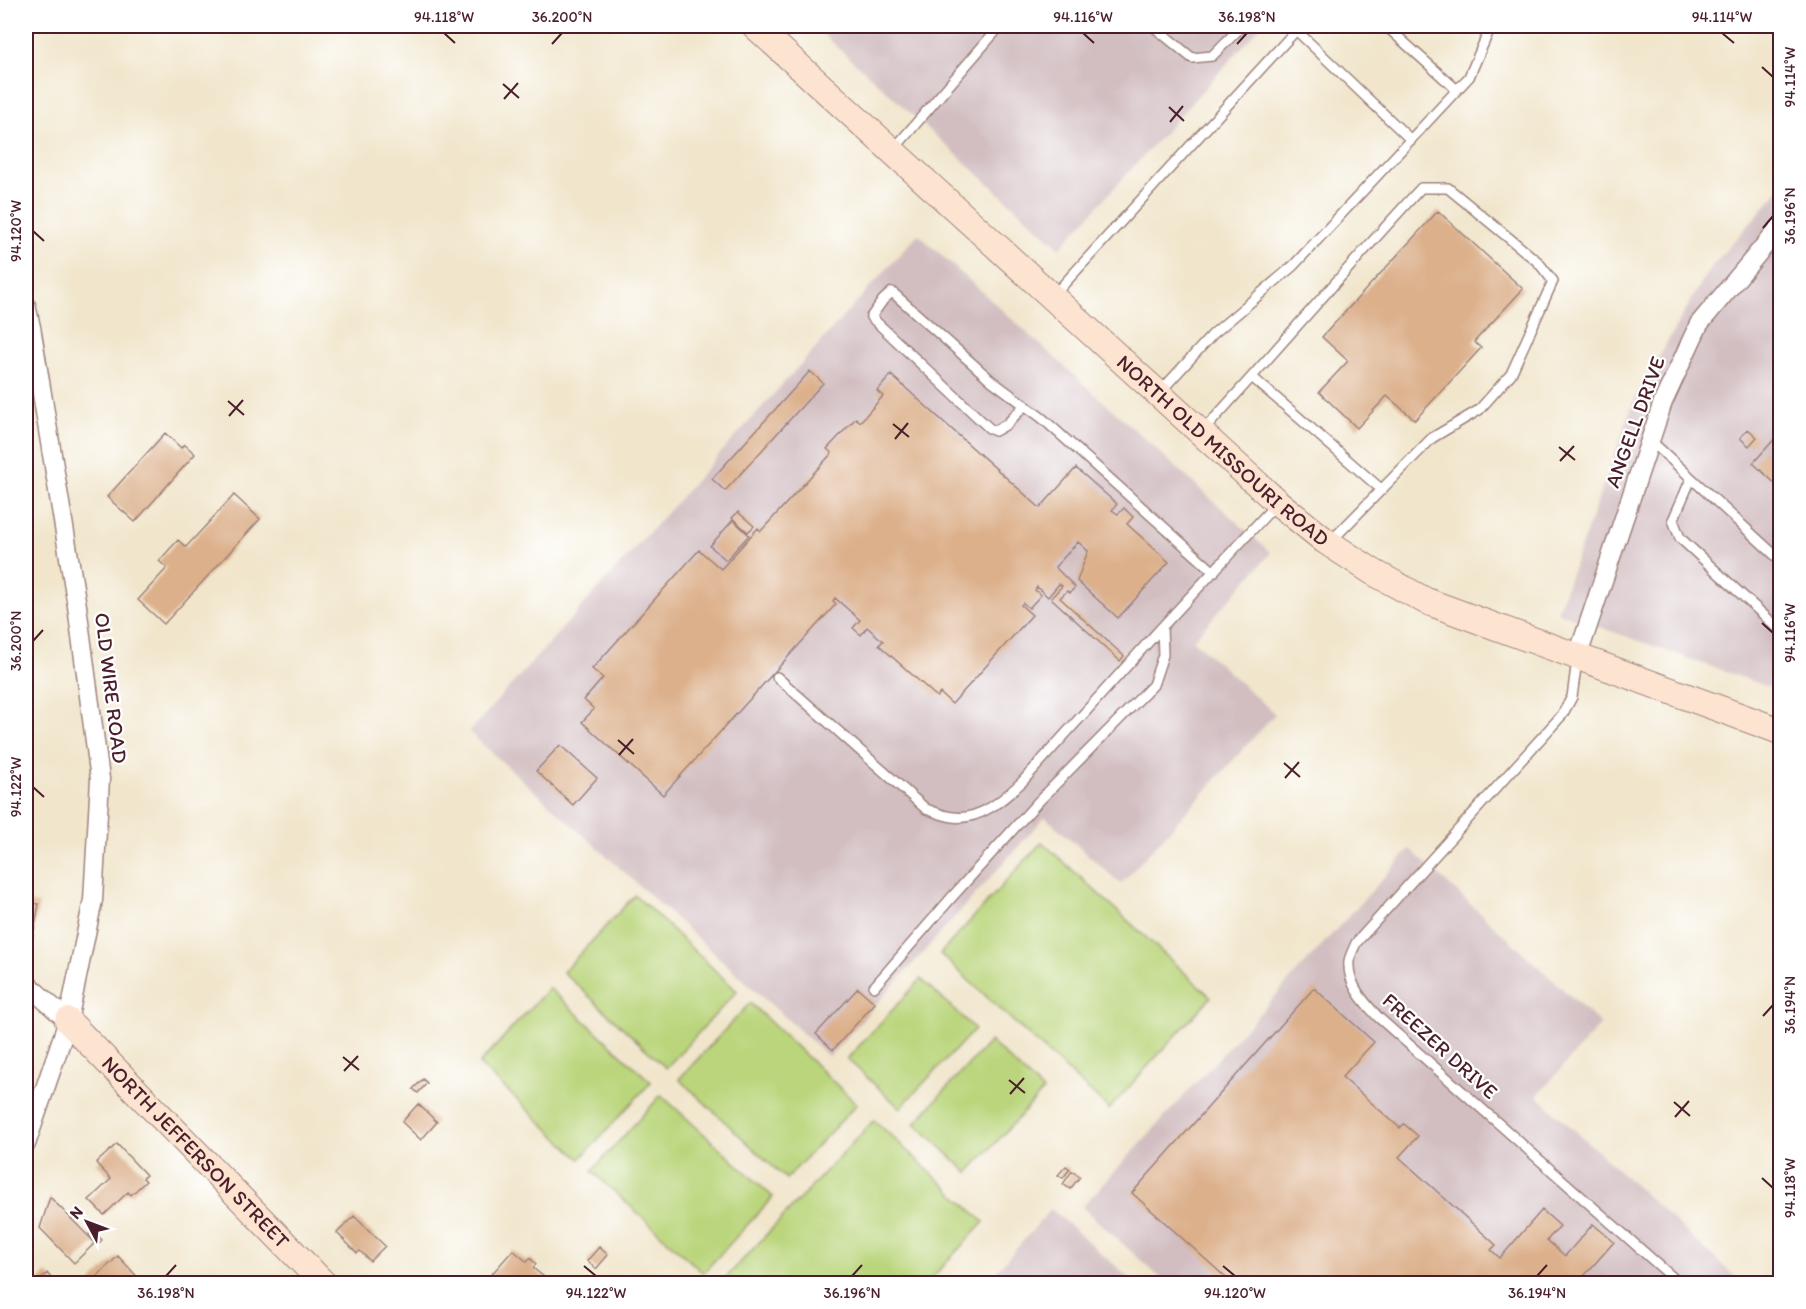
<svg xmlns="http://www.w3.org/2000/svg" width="1806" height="1309" font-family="Itim,sans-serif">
  <rect width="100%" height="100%" fill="#fff"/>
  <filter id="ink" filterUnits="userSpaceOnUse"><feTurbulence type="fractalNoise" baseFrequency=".0167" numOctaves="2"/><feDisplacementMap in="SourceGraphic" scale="12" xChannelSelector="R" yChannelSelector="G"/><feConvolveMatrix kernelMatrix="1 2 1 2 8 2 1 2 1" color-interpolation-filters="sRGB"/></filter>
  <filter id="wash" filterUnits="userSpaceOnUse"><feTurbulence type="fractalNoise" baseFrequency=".008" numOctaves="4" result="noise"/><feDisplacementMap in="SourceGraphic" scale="24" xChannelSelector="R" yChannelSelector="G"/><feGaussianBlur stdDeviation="1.35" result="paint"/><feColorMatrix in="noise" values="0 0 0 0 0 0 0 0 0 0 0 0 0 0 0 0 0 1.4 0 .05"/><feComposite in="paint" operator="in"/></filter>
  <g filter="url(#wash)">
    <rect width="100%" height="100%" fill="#f1e6cc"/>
    <!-- industrial -->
    <path fill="#d2bec1" d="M814,26H1261L1060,248Z
      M1780,189V691L1557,612L1636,396L1710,268Z
      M918,234L1271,553L1193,640L1275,714L1121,884L1045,817L829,1057L469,732Z
      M1410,849L1601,1024L1537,1096L1742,1283H1166L1082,1207Z
      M1051,1209L1135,1283H986Z"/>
    <!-- green -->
    <path fill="#bad57b" stroke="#827a53" stroke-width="1.5" d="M1042,842L1211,997L1109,1109L940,954Z
      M635,895L737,991L666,1068L563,972Z
      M921,979L975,1029L900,1108L847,1059Z
      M549,988L651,1082L580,1159L479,1064Z
      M750,1003L857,1104L786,1179L679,1079Z
      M990,1041L1043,1091L968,1173L915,1123Z
      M661,1095L773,1197L703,1273L592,1171Z
      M874,1120L984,1222L927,1283H721Z"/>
    <g id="blocks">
      <!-- building -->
      <path fill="#dcb08b" d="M1438,211L1523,289L1474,342L1481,348L1415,420L1387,396L1357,428L1319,392L1348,361L1322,337Z
        M810,371L823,383L725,491L712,479Z
        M891,375L1040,508L1076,468L1117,504L1112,510L1118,514L1124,508L1133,517L1127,524L1169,562L1118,618L1077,581L1088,551L1078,542L1055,567L1075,587L1070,593L1067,591L1060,598L1124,656L1120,661L1051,598L1062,586L1059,584L1048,597L1037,587L1035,590L1041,595L1029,608L1023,603L1021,605L1032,615L952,704L940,693L937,697L879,645L883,641L867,627L861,635L853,628L860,620L835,598L833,601L836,604L663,795L582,722L594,709L584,700L603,678L592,669L699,550L721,569L758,528L761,531L832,453L827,449L856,418L860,422L883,396L877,391Z
        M1748,429L1757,437L1749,446L1740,438Z
        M165,433L181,448L184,444L195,454L135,522L107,497Z
        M1780,433V488L1753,463Z
        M234,495L260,519L164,624L138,600L167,568L159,561L178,540L186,547Z
        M738,512L754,526L748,532L732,518Z
        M733,520L749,535L726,560L710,546Z
        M560,745L597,778L573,805L536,771Z
        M26,902L39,904L33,936L26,935Z
        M858,988L875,1003L833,1050L816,1034Z
        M1314,988L1374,1042L1342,1077L1400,1128L1404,1124L1418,1136L1399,1157L1496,1245L1491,1250L1500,1258L1542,1210L1560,1226L1547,1240L1565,1256L1593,1224L1614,1242L1577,1284H1233L1132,1193Z
        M423,1079L427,1083L418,1093L413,1089Z
        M418,1104L437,1122L421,1140L402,1122Z
        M117,1144L146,1175L143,1178L146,1181L131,1195L128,1192L104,1215L89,1200L111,1179L96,1163Z
        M1066,1166L1070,1169L1063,1178L1058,1175Z
        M1072,1171L1080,1177L1070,1189L1063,1184Z
        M50,1197L95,1243L74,1263L40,1228Z
        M354,1216L385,1246L370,1261L360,1251L357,1253L337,1233Z
        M93,1231L102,1240L98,1244L89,1234Z
        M599,1247L608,1255L596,1269L587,1261Z
        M513,1250L527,1262L530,1258L536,1264L533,1268L545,1278L541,1284H483Z
        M118,1256L144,1284H89Z
        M47,1273L56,1284H36Z"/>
    </g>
  </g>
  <g filter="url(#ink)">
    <use href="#blocks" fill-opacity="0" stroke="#9e827c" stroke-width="1.5"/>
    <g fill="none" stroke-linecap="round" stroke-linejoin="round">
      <!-- lane casing -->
      <g stroke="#9e827c" stroke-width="12">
        <path id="lane" d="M1153,26L1192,58L1212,56L1242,26
          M1386,26L1457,90
          M1296,30L1411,140
          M894,149L1000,26
          M1053,296L1300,26
          M1252,377L1382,490
          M1160,392L1213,334L1293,266L1469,77L1491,26
          M1025,405L1007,424L995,431L989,428L871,317L883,300L892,292L992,381L1042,418L1214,572
          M1203,431C1276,351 1347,268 1421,188H1448L1538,262L1553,281L1511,374L1479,410L1432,438L1331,541
          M1650,440L1780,560
          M1691,479L1673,520L1680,538L1780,630
          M1577,660L1572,697L1562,715L1356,943C1354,948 1350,955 1349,961C1347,984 1364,1002 1378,1017L1680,1284
          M777,677L926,809C935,812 944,816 953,817C980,821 1005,798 1022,782L1162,627
          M874,987L952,897L1037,803L1153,685L1163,655L1162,627L1276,504"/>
      </g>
      <!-- street casing -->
      <g stroke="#9e827c" stroke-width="21">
        <path id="street" d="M26,305L31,327L77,606L100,779L93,900L68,1021L26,1144
          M1577,658L1663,402L1699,324L1780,227
          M26,983L68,1021"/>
      </g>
      <!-- secondary casing -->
      <g stroke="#9e827c" stroke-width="28">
        <g id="secondary">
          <path id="s1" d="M755,26L1277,502L1324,540L1373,572L1426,601L1780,731"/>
          <path id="s2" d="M68,1021L324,1284"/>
        </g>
      </g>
      <!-- lane -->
      <use href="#lane" stroke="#fff" stroke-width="9"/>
      <!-- street -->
      <use href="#street" stroke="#fff" stroke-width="18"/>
      <!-- secondary -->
      <use href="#secondary" stroke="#fde4d1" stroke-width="26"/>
      <!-- rail -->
      <path stroke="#4a1f2b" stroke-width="4.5" d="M1776,1284L1780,1278"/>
    </g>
  </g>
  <!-- ticks -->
  <path fill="none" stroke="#4a1f2b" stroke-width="2" d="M444,33L455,43M1083,33L1094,43M1722,33L1734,43M552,44L562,33M1237,44L1247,33M1762,67L1773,77M503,84L519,98M504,99L518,83M1169,107L1184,121M1170,122L1183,106M1763,228L1773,216M33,231L44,241M228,401L244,415M229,416L243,400M893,424L909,437M895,439L908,423M1559,447L1575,460M1560,461L1574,446M1762,623L1773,633M33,641L43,630M618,740L634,754M619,755L633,739M1284,763L1300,777M1285,778L1299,762M33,787L44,797M1763,1016L1773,1005M343,1057L359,1070M344,1071L358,1056M1009,1080L1025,1093M1010,1094L1024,1078M1674,1102L1690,1116M1675,1117L1689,1101M1762,1178L1773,1188M584,1266L596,1276M1223,1266L1235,1276M166,1276L176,1265M852,1276L862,1265M1537,1276L1547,1265"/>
  <g text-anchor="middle" stroke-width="4.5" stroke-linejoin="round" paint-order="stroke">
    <!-- street labels -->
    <g font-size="21" fill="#4a1f2b" stroke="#fff">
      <text transform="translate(1635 422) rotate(-70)" y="7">ANGELL DRIVE</text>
      <text dy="7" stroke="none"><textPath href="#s1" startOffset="632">NORTH OLD MISSOURI ROAD</textPath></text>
      <text transform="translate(111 688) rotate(83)" y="7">OLD WIRE ROAD</text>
      <text transform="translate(1440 1046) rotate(42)" y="7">FREEZER DRIVE</text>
      <text dy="7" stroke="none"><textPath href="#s2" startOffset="183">NORTH JEFFERSON STREET</textPath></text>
    </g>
  </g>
  <!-- margin -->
  <rect width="1806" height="1309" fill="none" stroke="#fff" stroke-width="66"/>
  <!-- north arrow -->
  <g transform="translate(87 1222) rotate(311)" stroke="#ffffff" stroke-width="4.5" paint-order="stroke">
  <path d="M0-4.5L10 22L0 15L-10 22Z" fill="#4a1f2b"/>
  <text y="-9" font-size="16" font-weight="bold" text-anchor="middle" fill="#4a1f2b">N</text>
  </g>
  <rect x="33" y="33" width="1740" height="1243" fill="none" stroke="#4a1f2b" stroke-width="2"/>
  <g font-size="15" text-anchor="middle" fill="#4a1f2b">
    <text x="444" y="22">94.118°W</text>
    <text x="562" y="22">36.200°N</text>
    <text x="1083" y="22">94.116°W</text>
    <text x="1247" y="22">36.198°N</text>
    <text x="1722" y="22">94.114°W</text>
    <text transform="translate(1790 77) rotate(-90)" y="5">94.114°W</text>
    <text transform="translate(1790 216) rotate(-90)" y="5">36.196°N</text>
    <text transform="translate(16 231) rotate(-90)" y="5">94.120°W</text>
    <text transform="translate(1790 633) rotate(-90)" y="5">94.116°W</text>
    <text transform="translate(16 641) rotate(-90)" y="5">36.200°N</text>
    <text transform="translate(16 787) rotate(-90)" y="5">94.122°W</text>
    <text transform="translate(1790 1005) rotate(-90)" y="5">36.194°N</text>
    <text transform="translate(1790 1188) rotate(-90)" y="5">94.118°W</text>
    <text x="166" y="1298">36.198°N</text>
    <text x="596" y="1298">94.122°W</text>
    <text x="852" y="1298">36.196°N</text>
    <text x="1235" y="1298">94.120°W</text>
    <text x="1537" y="1298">36.194°N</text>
  </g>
</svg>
